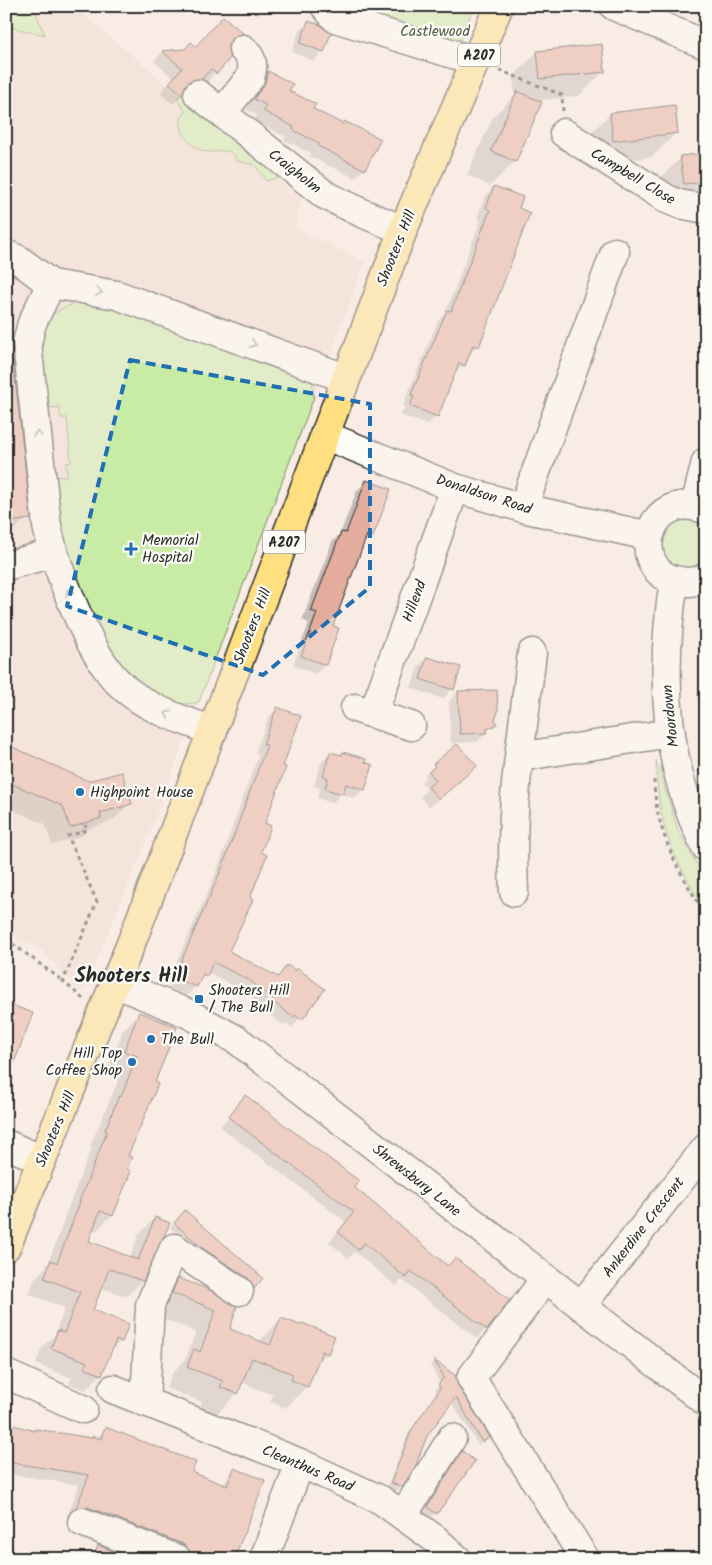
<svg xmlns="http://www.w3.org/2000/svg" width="712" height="1565" font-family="Kalam,sans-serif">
  <rect width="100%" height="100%" fill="#f8ece5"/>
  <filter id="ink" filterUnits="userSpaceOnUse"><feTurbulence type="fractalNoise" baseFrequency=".02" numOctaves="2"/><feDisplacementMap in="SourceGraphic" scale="10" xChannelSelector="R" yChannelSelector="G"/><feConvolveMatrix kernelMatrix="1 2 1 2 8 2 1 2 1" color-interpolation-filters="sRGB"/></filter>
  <g filter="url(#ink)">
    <!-- built -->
    <path fill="#f2d9cf" d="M6,6H74L302,200L295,227L365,262L147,840L83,993L38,947L6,934Z"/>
    <!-- green -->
    <path fill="#c8eba5" stroke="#7a8b68" d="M6,6H33L45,35L6,26Z
      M312,6H474L452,62Z
      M180,95H186L279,172V177L266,181L255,165L236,161C235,157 234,154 230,152C224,149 215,153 208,152C191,151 171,125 186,112L177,99Z
      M75,298H84L306,372L312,381L314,397L199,702C120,722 73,581 60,523C57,508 57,492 56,477L67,476L66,463L71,462L67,418H61L59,407L50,408C46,384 34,334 52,315C59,309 69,306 77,303Z
      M667,519L706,520V567L699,571L664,564L656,537Z
      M656,760L678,830L706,881V911C671,854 658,828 656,760Z"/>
    <!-- shadow -->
    <path fill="#0003" d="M692,6H706V15L704,16Z
      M309,22L323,51L314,61L292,52L299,31Z
      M242,34L233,43L227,45L229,57L207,82L201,78L191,88H184L182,95L173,104L160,93L173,78L154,61L162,52L184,50Z
      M537,52L604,71L579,96L535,101L515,161L490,186L467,175L493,117L515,95L513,77Z
      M268,72L312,110L342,125L345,122L364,169L355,178L309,156L311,153L284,140L286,137L254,121L257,115L246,109L256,93L259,82Z
      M674,107L677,132L652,157L589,165L585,139L610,114Z
      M706,155V203L656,182L681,158Z
      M494,187L477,346L468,356L464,365L453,374L437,416L427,425L401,415L405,406L403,405L438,321L446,312L481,219L477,218L485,197Z
      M6,378L29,516L6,538Z
      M367,481L389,490L371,536L362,546L331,627L338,629L325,665L315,674L293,665L309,623L302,620L332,542L340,534L357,490Z
      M427,658L452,689L443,699L411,688L418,667Z
      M458,692L495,724L477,742L451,743L449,702Z
      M278,708L281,766L264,824L259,853L228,951L277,978L288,966L323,989L292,1028L285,1023L283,1025L263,1010L265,1008L240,989L207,972L187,996L169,988L174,976L171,975L214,878L259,754L255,753L269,717Z
      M457,745L466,775L429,807L420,797L427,789L421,782L426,776L425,774Z
      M6,746L88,782L130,803L112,821L90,828L82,836L52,845L45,824L6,807Z
      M330,753L341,756L343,754L364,789L354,798L341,794L332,803L317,798L320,788L314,786L321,763Z
      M139,1014L175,1028L127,1157L112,1215L96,1231L92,1229L87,1241L130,1258L139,1234L155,1218L168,1224L142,1281L126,1297L100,1287L91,1310L121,1341L110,1352L101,1375L85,1390L69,1384L72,1378L36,1364L42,1347L54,1336L65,1308L29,1294L35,1278L47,1266L65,1218H64L92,1147L90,1146L122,1072L109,1067L123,1030Z
      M245,1096L352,1187L486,1329L477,1339L402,1280L396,1286L355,1252L348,1258L329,1242L346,1222L220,1127Z
      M180,1216L261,1278L249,1292L170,1228Z
      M179,1279L207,1290L228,1329L259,1342L281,1319L327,1353L316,1364L307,1386L286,1408L270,1402L273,1395L241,1382L237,1393L216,1415L200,1408L202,1402L166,1388L173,1372L185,1360L196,1332L152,1314L158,1300Z
      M434,1362L455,1377L457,1387L488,1437L478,1445L451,1401L426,1435L401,1486L397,1491L387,1487L408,1434L438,1392L435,1390L440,1383L430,1365Z
      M6,1424L34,1432L91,1440L96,1438L106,1429L191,1473L222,1485L234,1469L233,1559H178L77,1517L67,1518L79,1485L9,1474L6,1482Z
      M462,1453L436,1513L431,1517L423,1512Z
      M6,1499L15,1501L6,1532Z
      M99,1547L130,1559H86Z"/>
    <!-- building -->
    <path fill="#e4ac9c" stroke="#2b2b2b" d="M223,16L244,34L232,38L228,45L230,58L217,74L211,69L202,79L192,80L186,85L183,95L169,83L182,68L162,51L185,49L191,42L196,46Z
      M308,21L321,25L331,33L324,52L300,43Z
      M602,44L605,72L540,79L537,51Z
      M268,71L293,84L289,91L316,104L313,109L343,124L344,121L381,139L365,170L318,146L319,143L293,130L294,127L263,111L266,105L254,99L265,83Z
      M517,91L542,102L516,162L491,151Z
      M675,105L678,133L613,141L610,113Z
      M706,153V182L684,184L680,156Z
      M494,186L523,197L519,208L530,213L479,347L473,345L465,366L459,363L438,417L410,406L414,396L411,395L447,310L451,311L490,210L486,208Z
      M6,360H13L31,519L9,522V519H6Z
      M366,480L391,489L373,537L367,535L333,626L339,628L326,665L301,656L317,613L311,611L341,532L346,533Z
      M427,657L461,667L454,690L420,679Z
      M497,690L498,712L495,720L497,724L487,729V733L460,734L458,691Z
      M277,707L301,716L283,766L286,767L265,823L271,826L261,852L267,855L250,898L253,900L229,951L278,977L287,965L296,971L297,968L325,989L302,1020L295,1015L293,1017L272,1001L273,999L249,980L213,962L207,976L203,974L197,987L177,979L182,967L179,966L222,868L267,745L263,744Z
      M6,744L88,781L122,772L132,804L100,813L101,818L70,828L63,806L6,781Z
      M457,744L477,766L439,799L428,787L436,780L429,772L435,766L433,764Z
      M330,752L342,755L343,752L366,759L365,762L373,765L365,790L346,784L343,794L325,789L328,778L323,776Z
      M6,1003L33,1013L8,1079H6Z
      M139,1012L177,1027L155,1082L158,1084L128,1156L132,1157L127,1169L131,1171L113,1216L100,1211L89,1241L138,1260L155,1217L170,1223L143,1281L109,1269L93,1310L129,1324L122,1342L116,1340L102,1375L84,1368L87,1362L51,1348L58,1330L64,1333L80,1292L44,1278L51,1260L57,1263L80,1202H79L107,1131L105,1130L119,1096L121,1097L137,1056L124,1051Z
      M245,1095L359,1181L354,1187L448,1266L455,1258L510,1300L487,1330L411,1271L406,1278L364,1243L358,1250L338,1232L354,1212L228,1117Z
      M185,1210L263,1278L254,1289L248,1278L201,1247L174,1223Z
      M178,1278L208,1289L237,1306L230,1329L270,1345L281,1318L300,1325L302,1323L335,1336L328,1354L322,1351L308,1387L291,1380L293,1374L252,1358L238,1394L220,1387L223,1381L187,1367L194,1349L200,1352L216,1310L172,1293Z
      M434,1360L456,1376L458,1386L490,1437L482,1442L456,1397L427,1436L415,1467L402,1487L391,1483L412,1429L441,1387L438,1385L444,1377Z
      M6,1423L35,1431V1429L92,1438L93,1436L101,1439L105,1427L196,1462L192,1472L227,1486L234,1468L265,1480L234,1559H192L189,1550L183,1544L88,1507L76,1508L89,1475L6,1462Z
      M462,1451L475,1461L437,1514L427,1507Z
      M98,1545L133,1559H93Z"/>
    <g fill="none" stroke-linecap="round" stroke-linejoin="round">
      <!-- minor casing -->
      <g stroke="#2b2b2b" stroke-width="31">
        <path id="minor" d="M325,6L335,18L476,61
          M614,6L706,45
          M198,94L325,195L362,213L403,230
          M222,113L250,78C254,66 253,58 243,49
          M564,133L667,199L679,204L706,209
          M6,254L19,260L51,284L117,295L345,378
          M51,284L32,323L27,343L47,526C56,568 88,652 118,682C143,708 180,719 213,731
          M324,435L455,488L523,508L649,536
          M695,506L706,462
          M523,508L615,252
          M706,510C646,485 626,574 680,581C689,583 698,582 706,577
          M6,566L53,553
          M674,581C660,670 663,764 706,847
          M355,708L411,726
          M373,714L455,488
          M519,757L532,653
          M514,892C512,846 513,802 519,757L670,733
          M115,983L189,1014L237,1040L706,1402
          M6,1144L42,1160
          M545,1279L471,1378L585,1559
          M581,1306L706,1148
          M6,1374L83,1409
          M113,1389L300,1463L381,1500L435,1539L457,1559
          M145,1402L150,1305L174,1248L239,1291
          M403,1515L452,1438
          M82,1522L177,1559
          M264,1559L300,1463"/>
      </g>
      <!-- major casing -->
      <g stroke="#2b2b2b" stroke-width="31">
        <path id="major" d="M6,1247L132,941L403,230L499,6"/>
      </g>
      <!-- path -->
      <path stroke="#2b2b2b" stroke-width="3" stroke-dasharray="4 4" stroke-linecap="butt" d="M499,70L562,95L563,111
        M654,780C655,831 679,873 706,915
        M6,939L63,981
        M83,999L63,981L97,902L68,836L87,830L85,825"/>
      <!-- minor -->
      <use href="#minor" stroke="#fdfcf7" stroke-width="28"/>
      <!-- major -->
      <use href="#major" stroke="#ffdf80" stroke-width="28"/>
    </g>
    <!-- one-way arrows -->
    <defs><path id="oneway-chevron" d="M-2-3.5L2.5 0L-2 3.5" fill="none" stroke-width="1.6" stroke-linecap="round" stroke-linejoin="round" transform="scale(1.25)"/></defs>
    <g stroke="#9e9e9b">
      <use href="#oneway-chevron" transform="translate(99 292) rotate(10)"/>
      <use href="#oneway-chevron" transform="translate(253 344) rotate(20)"/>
      <use href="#oneway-chevron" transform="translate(37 434) rotate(-96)"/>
      <use href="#oneway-chevron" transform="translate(69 592) rotate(-113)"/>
      <use href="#oneway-chevron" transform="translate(168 714) rotate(-154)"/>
    </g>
  </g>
  <!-- marked area -->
  <path d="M0 0H712V1565H0ZM130,360L370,404V587L263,675L67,606Z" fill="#f8ece5" fill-opacity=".55" fill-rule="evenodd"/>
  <path fill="none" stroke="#1f6fb2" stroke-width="4" stroke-dasharray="10 6" stroke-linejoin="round" d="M130,360L370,404V587L263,675L67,606Z"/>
  <!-- markers -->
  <g fill="#1f6fb2" stroke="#fdfcf7" stroke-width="2">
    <path d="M128.5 541.5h5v5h5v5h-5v5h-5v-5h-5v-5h5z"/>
    <circle cx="80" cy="792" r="5"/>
    <rect x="194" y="994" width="10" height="10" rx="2.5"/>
    <circle cx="151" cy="1039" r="5"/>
    <circle cx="132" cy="1062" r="5"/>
  </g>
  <g text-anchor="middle" stroke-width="4.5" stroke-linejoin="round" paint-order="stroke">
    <!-- shield labels -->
    <g fill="#fdfcf7" stroke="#6a6a68" stroke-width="1">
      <rect x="458" y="43.5" width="42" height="23" rx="4"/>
      <rect x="263" y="530.5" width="42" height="23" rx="4"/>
    </g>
    <g font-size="14" font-weight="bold" fill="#2b2b2b">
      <text x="479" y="60">A207</text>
      <text x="284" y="547">A207</text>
    </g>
    <!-- park labels -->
    <g font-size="15" fill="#525b4a" stroke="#fdfcf7">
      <text x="435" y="36">Castlewood</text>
    </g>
    <!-- street labels -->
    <g font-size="15" fill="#2b2b2b" stroke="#fdfcf7">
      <text transform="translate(295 171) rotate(38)" y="5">Craigholm</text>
      <text transform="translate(633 176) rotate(31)" y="5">Campbell Close</text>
      <text transform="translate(396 248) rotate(-68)" y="5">Shooters Hill</text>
      <text transform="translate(484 494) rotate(18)" y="5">Donaldson Road</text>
      <text transform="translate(414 601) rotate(-70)" y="5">Hillend</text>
      <text transform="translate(252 626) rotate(-69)" y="5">Shooters Hill</text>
      <text transform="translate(670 716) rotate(-96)" y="5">Moordown</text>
      <text transform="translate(55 1129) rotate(-67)" y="5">Shooters Hill</text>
      <text transform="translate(417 1180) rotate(38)" y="5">Shrewsbury Lane</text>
      <text transform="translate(643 1227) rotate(-52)" y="5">Ankerdine Crescent</text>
      <text transform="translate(308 1468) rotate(23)" y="5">Cleanthus Road</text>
    </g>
    <!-- poi labels -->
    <g font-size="15" fill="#2b2b2b" stroke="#fdfcf7" text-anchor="start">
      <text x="142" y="545">Memorial<tspan x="142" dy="17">Hospital</tspan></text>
      <text x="90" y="797">Highpoint House</text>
      <text x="209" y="995">Shooters Hill<tspan x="209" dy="17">/ The Bull</tspan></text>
      <text x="161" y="1044">The Bull</text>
      <text x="122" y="1058" text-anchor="end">Hill Top<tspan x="122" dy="17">Coffee Shop</tspan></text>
    </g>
    <!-- district labels -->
    <g font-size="20" font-weight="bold" fill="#2b2b2b" stroke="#fdfcf7">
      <text x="131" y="982">Shooters Hill</text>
    </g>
  </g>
  <!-- margin -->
  <rect width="712" height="1565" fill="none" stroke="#fdfcf7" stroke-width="25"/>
  <rect x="12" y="12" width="687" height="1540" fill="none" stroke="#2b2b2b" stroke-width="2" filter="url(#ink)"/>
</svg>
